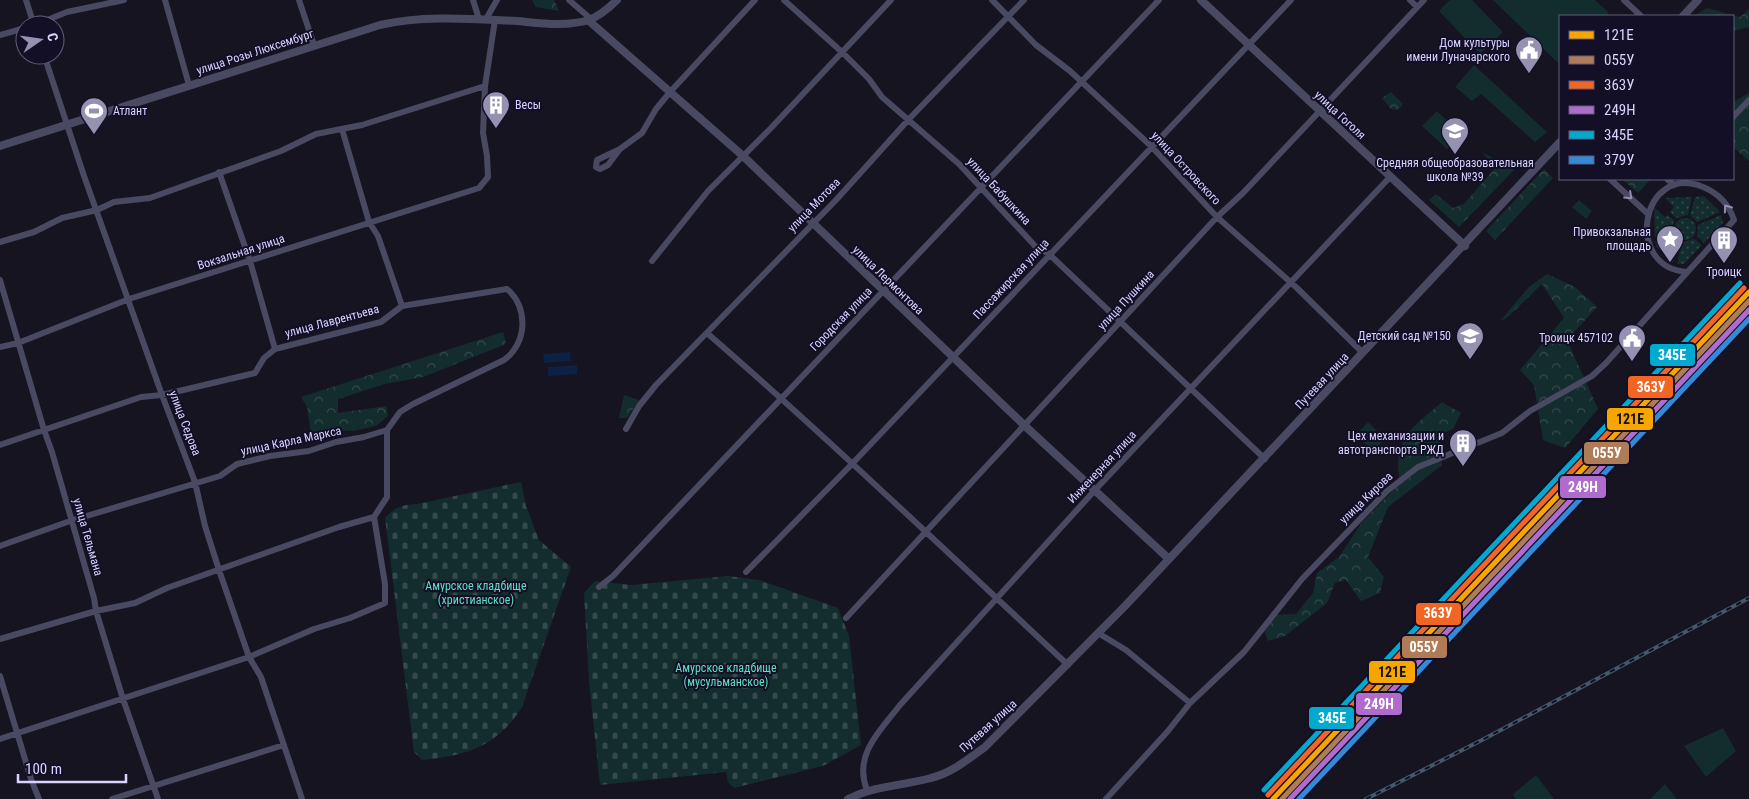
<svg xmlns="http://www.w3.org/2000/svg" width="1749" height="799" font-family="'Roboto Condensed',sans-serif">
  <defs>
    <pattern id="grass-dots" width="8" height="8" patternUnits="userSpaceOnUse" patternTransform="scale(1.25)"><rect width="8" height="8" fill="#132c2d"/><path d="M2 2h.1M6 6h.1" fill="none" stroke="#354a4c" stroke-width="1.8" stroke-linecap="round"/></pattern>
    <pattern id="forest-crowns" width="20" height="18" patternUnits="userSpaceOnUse" patternTransform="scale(1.25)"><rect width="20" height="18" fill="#132c2d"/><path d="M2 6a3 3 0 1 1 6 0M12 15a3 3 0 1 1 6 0" fill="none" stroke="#354a4c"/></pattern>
    <pattern id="cemetery-stones" width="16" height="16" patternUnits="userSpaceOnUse" patternTransform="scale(1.25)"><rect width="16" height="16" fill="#132c2d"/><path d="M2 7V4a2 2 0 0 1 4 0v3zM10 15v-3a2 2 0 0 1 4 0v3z" fill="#354a4c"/></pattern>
  </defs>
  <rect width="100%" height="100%" fill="#161421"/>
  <!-- grass -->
  <path fill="url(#grass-dots)" d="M1704,196L1720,212L1697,222L1690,215L1695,197Z
    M1692,197L1688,215L1676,218L1670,212L1674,207L1665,198Z
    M1654,207L1665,217L1667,215L1674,220L1671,232L1655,237Z
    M1721,215L1723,223L1704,243L1697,236L1698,225Z
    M1674 229a11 11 0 1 1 22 0a11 11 0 1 1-22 0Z
    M1672,235L1680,241L1673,262L1656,246L1655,241Z
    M1694,239L1702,245L1684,264H1677L1682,242Z"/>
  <!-- forest -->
  <path fill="url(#forest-crowns)" d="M532,0H554L559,11L536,7Z
    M1707,8L1740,17L1749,9V27L1733,31V16H1694Z
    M1391,92L1403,104L1398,110L1391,109L1382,98Z
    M1749,93V161L1733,147V102Z
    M1482,152L1514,170L1459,227L1429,200L1436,194L1453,208L1464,204L1496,167Z
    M1544,169L1553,178L1495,240L1486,231Z
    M1622,179H1651L1638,193Z
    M1547,274L1575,287L1597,307L1567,340L1598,409L1565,448L1543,440L1534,385L1520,370L1564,318L1542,284L1509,316L1500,321L1529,287Z
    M503,332L506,344L423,377L385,384L338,399V413L386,406L388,416L376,426L353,431L333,430L312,441L307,407L301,397Z
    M624,395L639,400L627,418H619Z
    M1442,402L1461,413L1453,429L1441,434L1439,448L1442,465L1388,507L1368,557L1384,577L1380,593L1361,601L1346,580L1335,583L1327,603L1285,636L1268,641L1264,630L1276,615L1296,614L1313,593L1317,573L1339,557L1362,522L1400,483C1392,438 1411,429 1442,402Z"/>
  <!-- cemetery -->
  <path fill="url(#cemetery-stones)" d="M521,482L526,506L539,540L571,567L522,707C497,747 466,756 422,760L414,752L385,518C395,507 401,505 417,504Z
    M728,576L759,580L838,608L849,636L861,745L823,766L734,788L728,782L726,772L600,785L589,682L584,593L595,581L631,585Z"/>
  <!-- green -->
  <path fill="#132c2d" d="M1450,0H1472L1503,32L1480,54L1439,11Z
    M1493,0H1595L1608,12L1607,16H1560V62H1557Z
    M1474,65L1547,132L1535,142L1481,94L1472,101L1455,87Z
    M1437,111L1461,134L1447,149L1422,126Z
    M1579,200L1592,211L1586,219L1572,207Z
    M1368,422L1385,439L1373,451L1356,435Z
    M1723,728L1736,751L1706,777L1684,746Z
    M1536,775L1554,799H1516L1513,794Z
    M1665,784L1677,799H1650Z"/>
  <!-- water -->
  <path fill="#0d2144" d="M570,352L571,361L544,363L543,354Z
    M577,365V374L548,376V367Z"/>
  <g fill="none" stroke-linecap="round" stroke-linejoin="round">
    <!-- minor -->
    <path stroke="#4a4962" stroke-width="6" d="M26,0L34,25
      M165,0L189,85
      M299,0L314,45
      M473,0L479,19
      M569,0L591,19
      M784,0L843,53L869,79L882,97L959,164L1036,247L1049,254L1265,459
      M992,0L1036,45L1070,71L1151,146L1217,217L1297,288L1363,353
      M1410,0L1417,7
      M1624,0L1641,16
      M486,19L497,0
      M35,25L67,12L124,0
      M0,35L25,28
      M44,55L84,176L162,395L195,482L205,526L219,570L249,657L261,677L302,799
      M1733,117L1749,100
      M342,129L369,222L378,236L402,306
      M620,149L608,165L600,169L596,167L597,160L620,149L642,133L656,109L671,91L755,0
      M219,172L250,261L275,349
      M1610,179L1648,214
      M1667,179L1674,185
      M0,242L34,232L62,218L97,210L114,202L150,198L281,151L316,134L362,125L485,86
      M652,261L708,191L771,128L891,0
      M0,280L44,430L52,452L94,598L96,611L123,699L158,799
      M707,333C830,440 948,553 1068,665
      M0,347L18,343L129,299L479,188L488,177L487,156L483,133L485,86L495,20
      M626,429L639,406L656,385L836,200L909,119L1024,0
      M0,445L141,397L162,395L255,373L264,358L275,349L381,322L402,306L507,289C529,307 527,344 504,360L413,404L400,412L387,430L364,437L336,442L309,451L270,456L237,464L220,476L70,521L0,546
      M746,572L851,465L1291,0
      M599,587L613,576L1159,0
      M846,618L1217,217L1243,193L1424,0
      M1098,633L1126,650L1190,703
      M0,639L96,611L135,603L167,588L339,527L374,517
      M0,676L31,779L39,799
      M0,739L249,657L314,629L350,618L385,603V584L374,517L387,497V430
      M867,790C853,755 880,731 900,705L1095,490L1390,177
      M112,799L284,745
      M1106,799L1168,731L1190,703L1244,652L1302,579L1387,491L1418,467L1502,433L1530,411L1592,376L1606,363L1734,220C1729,205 1718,193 1703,187C1641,162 1623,268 1687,272"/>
    <!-- tertiary -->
    <path stroke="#4a4962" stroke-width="8" d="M1201,0L1465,246
      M1683,16L1698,0
      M588,20L743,156L1024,425L1169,559
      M0,146L380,25C424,15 472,19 517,21C540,23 566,27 589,20C599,16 609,8 617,0
      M848,799C877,785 902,786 931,778C952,773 968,759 985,747L1125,606L1560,142"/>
    <!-- rail casing -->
    <g stroke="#43596b" stroke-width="4">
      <path id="rail" d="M1366,799L1482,740L1749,598"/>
    </g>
    <!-- rail -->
    <use href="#rail" stroke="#130f26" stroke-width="2" stroke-dasharray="5.5" stroke-linecap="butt"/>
    <!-- rail-1 casing -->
    <g stroke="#130f26" stroke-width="9">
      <path id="rail-1" d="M1273,799L1749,292"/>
    </g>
    <!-- rail-2 casing -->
    <g stroke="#130f26" stroke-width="9">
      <path id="rail-2" d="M1282,799L1749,301"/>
    </g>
    <!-- rail-3 casing -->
    <g stroke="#130f26" stroke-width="9">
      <path id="rail-3" d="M1268,795L1744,288"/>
    </g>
    <!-- rail-4 casing -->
    <g stroke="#130f26" stroke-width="9">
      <path id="rail-4" d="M1290,799L1749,310"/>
    </g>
    <!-- rail-5 casing -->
    <g stroke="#130f26" stroke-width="9">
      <path id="rail-5" d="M1264,790L1740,283"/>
    </g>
    <!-- rail-6 casing -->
    <g stroke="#130f26" stroke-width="9">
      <path id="rail-6" d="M1299,799L1749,319"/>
    </g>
    <!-- rail-1 -->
    <use href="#rail-1" stroke="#f7a600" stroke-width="5"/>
    <!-- rail-2 -->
    <use href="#rail-2" stroke="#b07c57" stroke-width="5"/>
    <!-- rail-3 -->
    <use href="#rail-3" stroke="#f26522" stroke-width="5"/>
    <!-- rail-4 -->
    <use href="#rail-4" stroke="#b06ccc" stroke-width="5"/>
    <!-- rail-5 -->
    <use href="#rail-5" stroke="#00a9ce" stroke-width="5"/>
    <!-- rail-6 -->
    <use href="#rail-6" stroke="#338bd7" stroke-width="5"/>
  </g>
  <!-- one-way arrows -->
  <defs><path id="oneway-chevron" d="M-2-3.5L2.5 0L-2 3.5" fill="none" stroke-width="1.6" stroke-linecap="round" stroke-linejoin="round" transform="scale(1.25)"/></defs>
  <g stroke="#928eb0">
    <use href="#oneway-chevron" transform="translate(1629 196) rotate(43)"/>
    <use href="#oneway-chevron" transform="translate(1727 208) rotate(-125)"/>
  </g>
  <!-- icons -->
  <defs>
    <g id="civic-pin" transform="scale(1.4375)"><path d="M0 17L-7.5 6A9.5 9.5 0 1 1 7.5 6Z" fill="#9591b1" stroke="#130f26"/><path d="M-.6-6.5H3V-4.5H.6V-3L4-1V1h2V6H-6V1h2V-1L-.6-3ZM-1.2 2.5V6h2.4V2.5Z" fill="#fff"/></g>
    <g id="building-pin" transform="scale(1.4375)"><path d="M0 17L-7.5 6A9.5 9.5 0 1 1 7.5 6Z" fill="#9591b1" stroke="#130f26"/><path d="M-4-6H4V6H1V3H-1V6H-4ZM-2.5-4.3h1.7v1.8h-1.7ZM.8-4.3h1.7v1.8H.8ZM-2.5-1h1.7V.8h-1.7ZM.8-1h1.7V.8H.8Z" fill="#fff"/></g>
    <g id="stadium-pin" transform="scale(1.4375)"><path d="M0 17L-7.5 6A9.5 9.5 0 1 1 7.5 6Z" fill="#9591b1" stroke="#130f26"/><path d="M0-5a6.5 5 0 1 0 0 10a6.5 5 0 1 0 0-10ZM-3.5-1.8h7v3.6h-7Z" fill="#fff"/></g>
    <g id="school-pin" transform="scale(1.4375)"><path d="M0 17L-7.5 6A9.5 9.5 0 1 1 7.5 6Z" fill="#9591b1" stroke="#130f26"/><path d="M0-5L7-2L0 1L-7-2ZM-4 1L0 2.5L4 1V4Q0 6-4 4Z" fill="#fff"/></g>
    <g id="sight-pin" transform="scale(1.4375)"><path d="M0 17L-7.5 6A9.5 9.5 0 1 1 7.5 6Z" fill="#9591b1" stroke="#130f26"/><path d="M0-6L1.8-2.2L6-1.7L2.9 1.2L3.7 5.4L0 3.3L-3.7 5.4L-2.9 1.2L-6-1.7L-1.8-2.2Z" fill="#fff"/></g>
  </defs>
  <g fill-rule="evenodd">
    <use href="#civic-pin" x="1529" y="50"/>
    <use href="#building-pin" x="496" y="105"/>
    <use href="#stadium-pin" x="94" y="111"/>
    <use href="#school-pin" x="1455" y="131"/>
    <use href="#sight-pin" x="1670" y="239"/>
    <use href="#building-pin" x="1724" y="240"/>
    <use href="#school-pin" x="1470" y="336"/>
    <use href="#civic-pin" x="1632" y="338"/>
    <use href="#building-pin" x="1463" y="443"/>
  </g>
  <g text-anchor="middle" stroke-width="4" stroke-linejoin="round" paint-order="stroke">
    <!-- poi labels -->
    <g font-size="12" fill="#d9d4ff" stroke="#130f26" text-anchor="end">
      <text x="1510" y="47">Дом культуры<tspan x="1510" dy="14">имени Луначарского</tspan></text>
      <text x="515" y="109" text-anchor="start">Весы</text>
      <text x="113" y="115" text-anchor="start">Атлант</text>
      <text x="1455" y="167" text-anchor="middle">Средняя общеобразовательная<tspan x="1455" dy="14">школа №39</tspan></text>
      <text x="1651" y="236">Привокзальная<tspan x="1651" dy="14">площадь</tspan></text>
      <text x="1724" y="276" text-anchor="middle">Троицк</text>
      <text x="1451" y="340">Детский сад №150</text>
      <text x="1613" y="342">Троицк 457102</text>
      <text x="1444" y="440">Цех механизации и<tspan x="1444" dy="14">автотранспорта РЖД</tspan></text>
    </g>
    <!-- street labels -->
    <g font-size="12" fill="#d9d4ff" stroke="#130f26">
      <text transform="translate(255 52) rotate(-18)" y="4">улица Розы Люксембург</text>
      <text transform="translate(1340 115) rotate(43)" y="4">улица Гоголя</text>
      <text transform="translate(1186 168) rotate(47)" y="4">улица Островского</text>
      <text transform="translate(999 191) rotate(47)" y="4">улица Бабушкина</text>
      <text transform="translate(814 205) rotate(-46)" y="4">улица Мотова</text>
      <text transform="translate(241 252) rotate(-18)" y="4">Вокзальная улица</text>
      <text transform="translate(1011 279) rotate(-47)" y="4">Пассажирская улица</text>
      <text transform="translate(888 280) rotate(44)" y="4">улица Лермонтова</text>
      <text transform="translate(1126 300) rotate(-47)" y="4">улица Пушкина</text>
      <text transform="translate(841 319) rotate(-46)" y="4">Городская улица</text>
      <text transform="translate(332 321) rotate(-15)" y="4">улица Лаврентьева</text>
      <text transform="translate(1322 381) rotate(-47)" y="4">Путевая улица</text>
      <text transform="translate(185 423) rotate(69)" y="4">улица Седова</text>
      <text transform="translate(291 441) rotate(-12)" y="4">улица Карла Маркса</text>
      <text transform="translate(1102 467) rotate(-47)" y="4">Инженерная улица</text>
      <text transform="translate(1366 498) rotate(-44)" y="4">улица Кирова</text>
      <text transform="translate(88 537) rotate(74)" y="4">улица Тельмана</text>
      <text transform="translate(988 726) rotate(-42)" y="4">Путевая улица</text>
    </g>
    <!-- park labels -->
    <g font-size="12" fill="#5fe0c0" stroke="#130f26">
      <text x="476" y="590">Амурское кладбище<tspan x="476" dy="14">(христианское)</tspan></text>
      <text x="726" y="672">Амурское кладбище<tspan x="726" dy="14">(мусульманское)</tspan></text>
    </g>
  </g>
  <g stroke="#130f26" stroke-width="2">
    <rect x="1649" y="343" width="47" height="24" rx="5" fill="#00a9ce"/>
    <rect x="1627" y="375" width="47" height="24" rx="5" fill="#f26522"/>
    <rect x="1606" y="407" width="48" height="24" rx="5" fill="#f7a600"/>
    <rect x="1583" y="441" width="47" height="24" rx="5" fill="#b07c57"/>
    <rect x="1559" y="475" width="48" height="24" rx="5" fill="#b06ccc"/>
    <rect x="1415" y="602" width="47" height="24" rx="5" fill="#f26522"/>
    <rect x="1401" y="635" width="47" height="24" rx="5" fill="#b07c57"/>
    <rect x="1368" y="660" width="48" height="24" rx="5" fill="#f7a600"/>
    <rect x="1355" y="692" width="48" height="24" rx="5" fill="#b06ccc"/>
    <rect x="1308" y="706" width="47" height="24" rx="5" fill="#00a9ce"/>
  </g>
  <g font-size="14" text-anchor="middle" font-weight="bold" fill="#fff">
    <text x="1672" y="360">345Е</text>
    <text x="1651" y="392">363У</text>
    <text x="1607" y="458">055У</text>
    <text x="1583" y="492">249Н</text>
    <text x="1438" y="618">363У</text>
    <text x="1424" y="652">055У</text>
    <text x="1379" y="709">249Н</text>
    <text x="1332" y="723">345Е</text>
  </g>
  <g font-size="14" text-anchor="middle" font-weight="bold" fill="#111">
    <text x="1630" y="424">121Е</text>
    <text x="1392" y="677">121Е</text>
  </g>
  <!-- legend -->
  <rect x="1559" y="15" width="175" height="165" fill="#130f26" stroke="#625e7d"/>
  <rect x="1569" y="31" width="25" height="8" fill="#f7a600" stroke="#625e7d"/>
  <text x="1604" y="40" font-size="15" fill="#d9d4ff">121Е</text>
  <rect x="1569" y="56" width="25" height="8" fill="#b07c57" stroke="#625e7d"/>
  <text x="1604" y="65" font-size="15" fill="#d9d4ff">055У</text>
  <rect x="1569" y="81" width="25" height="8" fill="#f26522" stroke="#625e7d"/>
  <text x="1604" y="90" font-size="15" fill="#d9d4ff">363У</text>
  <rect x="1569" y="106" width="25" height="8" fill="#b06ccc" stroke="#625e7d"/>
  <text x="1604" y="115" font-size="15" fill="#d9d4ff">249Н</text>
  <rect x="1569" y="131" width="25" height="8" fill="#00a9ce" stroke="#625e7d"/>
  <text x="1604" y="140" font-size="15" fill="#d9d4ff">345Е</text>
  <rect x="1569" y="156" width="25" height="8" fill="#338bd7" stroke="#625e7d"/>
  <text x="1604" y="165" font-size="15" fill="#d9d4ff">379У</text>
  <!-- north arrow -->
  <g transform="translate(40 40) rotate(77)"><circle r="24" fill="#130f26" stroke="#625e7d"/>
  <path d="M0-4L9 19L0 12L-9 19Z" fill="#9591b1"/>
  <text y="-8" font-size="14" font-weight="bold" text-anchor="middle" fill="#d9d4ff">С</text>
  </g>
  <!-- scale -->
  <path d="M18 774v8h108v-8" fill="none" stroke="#d9d4ff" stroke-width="2.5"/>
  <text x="25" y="774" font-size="15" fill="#d9d4ff" stroke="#130f26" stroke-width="4" paint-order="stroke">100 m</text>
</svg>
